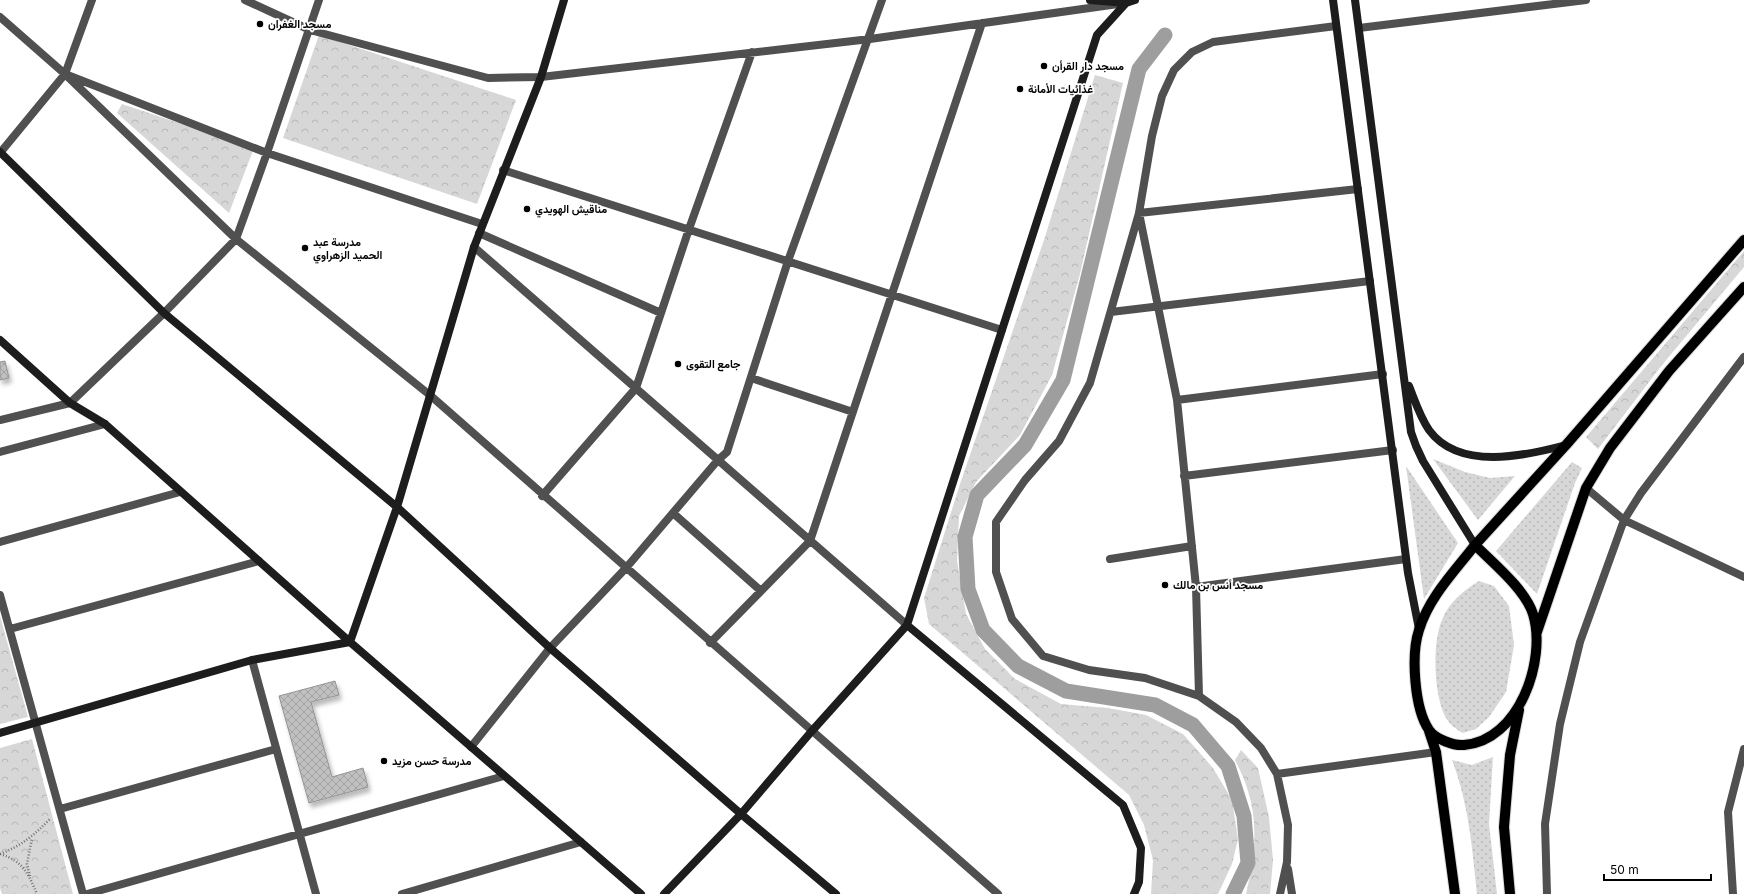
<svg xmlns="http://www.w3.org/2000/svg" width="1744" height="894" font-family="Inter,Vazirmatn,sans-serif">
  <defs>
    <pattern id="grass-dots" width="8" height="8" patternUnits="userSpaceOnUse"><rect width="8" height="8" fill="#d7d7d7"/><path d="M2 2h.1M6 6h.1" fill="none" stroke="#b7b7b7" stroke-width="1.8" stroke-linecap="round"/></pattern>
    <pattern id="park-crowns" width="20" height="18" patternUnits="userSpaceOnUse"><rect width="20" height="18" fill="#d7d7d7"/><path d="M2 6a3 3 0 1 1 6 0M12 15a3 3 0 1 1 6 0" fill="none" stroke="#b7b7b7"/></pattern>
    <pattern id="building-cross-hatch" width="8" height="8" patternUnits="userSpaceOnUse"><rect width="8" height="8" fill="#c0c0c0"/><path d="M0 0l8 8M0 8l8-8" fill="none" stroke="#a3a3a3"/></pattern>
    <filter id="shadow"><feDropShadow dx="2.5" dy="4.5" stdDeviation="2" flood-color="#0004"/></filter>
  </defs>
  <rect width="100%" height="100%" fill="#fff"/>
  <!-- grass -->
  <path fill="url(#grass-dots)" d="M1433,459L1465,472L1490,478L1515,476L1478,520Z
    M1572,462L1582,468L1575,483L1537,594L1496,551Z
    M1406,466L1458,543L1424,599Z
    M1479,581L1494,586L1509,606L1514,645L1506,692L1489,717L1476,729L1463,733C1455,729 1448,723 1444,714C1434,692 1432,643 1442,620C1449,602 1463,591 1479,581Z
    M1493,757L1489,824L1497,894H1477C1472,847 1469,805 1452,760L1472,765Z"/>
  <!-- park -->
  <path fill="url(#park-crowns)" d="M319,35L516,100L477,204L283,138Z
    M1095,75L1123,83L1080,274L1052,375L1020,435L976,482L959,516L957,560L966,614L985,649L1015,679L1061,704L1108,708L1146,715L1183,734L1213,768L1232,800L1238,839L1232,864L1218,894H1151L1153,860L1144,825L1129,795L929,624L924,598L960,484L1044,240Z
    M122,104L254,148L229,213L117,113Z
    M1744,251V267L1662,365L1598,449L1586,437Z
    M0,616L28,717L0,724Z
    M32,739L73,894H2L0,888V748Z
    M1241,750L1258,768L1269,817L1273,860L1270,894H1246C1254,859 1259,826 1248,791C1245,780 1240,770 1235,760Z"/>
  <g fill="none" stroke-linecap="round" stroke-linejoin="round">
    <!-- canal -->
    <path stroke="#9e9e9e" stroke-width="15" d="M1165,35L1139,69L1063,380L1025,445L977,495L965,537L968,589L983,630L1018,666L1066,691L1155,705L1193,725L1228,766L1244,816L1248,863L1233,894"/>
  </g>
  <!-- building -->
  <path fill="url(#building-cross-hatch)" stroke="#949494" filter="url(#shadow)" d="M5,361L9,378L0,380V362Z
    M335,681L339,695L311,702L332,777L363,768L368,787L309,803L279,696Z"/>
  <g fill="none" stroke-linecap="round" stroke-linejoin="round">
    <!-- primary casing -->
    <g stroke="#dbdbdb" stroke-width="12">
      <path id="primary" d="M1475,545C1493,563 1525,589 1533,614C1547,660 1519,741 1464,745C1454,746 1435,739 1429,730C1414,708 1411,654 1419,630C1429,597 1455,571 1475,545Z
        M1475,545L1566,445L1744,240
        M1537,632L1586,488L1610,448L1669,371L1744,287
        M1429,731L1436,752L1455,894
        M1510,894L1504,827L1510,755L1519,710"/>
    </g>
    <!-- path -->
    <path stroke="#727272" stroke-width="2.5" stroke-dasharray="1 2" stroke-linecap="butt" d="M0,854C23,845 34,835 51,818
      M0,854C23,861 28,873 37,894
      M30,876L27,864L32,838"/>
    <!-- street -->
    <path stroke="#505050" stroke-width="8" d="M245,0L310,30L488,78L541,77L870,39L1118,4
      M0,17L65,74L267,153L482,224
      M1359,28L1586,0
      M65,74L236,239L431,396L998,894
      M0,153L65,74L92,0
      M503,170L1002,330
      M479,233L661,313
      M474,247L907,625
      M1111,312L1370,281
      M751,378L853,412
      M1177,400L1383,374
      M0,420L70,403L164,313L236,239L267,153L319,0
      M0,452L105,424
      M1184,476L1393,450
      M1586,488L1624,520L1744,577
      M542,496L636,388L689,229L752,52
      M673,513L761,591
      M0,542L180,492
      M1110,559L1192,546
      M1196,587L1406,559
      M0,595L83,894
      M10,629L259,561
      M710,643L810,541L982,23
      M252,660L316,894
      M1199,696L1196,587L1177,400L1139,213L1358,189
      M471,747L550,648L626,568L718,460L727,452L788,261L882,0
      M1277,774L1436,752
      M60,809L276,749
      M1288,869L1292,894
      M87,894L504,776
      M402,894L581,842
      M1280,894L1287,862L1288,825L1277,774L1261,748L1236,722L1199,696L1145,678L1089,670L1043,656L1012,619L996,572V522L1025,480L1059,441L1090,383L1139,213L1152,136L1162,96L1174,70L1192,52L1213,42L1336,26
      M1547,894L1545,824L1560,724L1580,642L1624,520L1641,493L1744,357
      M1733,894L1728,812L1744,749"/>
    <!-- secondary -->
    <path stroke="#1d1d1d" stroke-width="8" d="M1090,0L1126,3L1135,0
      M1333,0L1408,573L1419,629
      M1355,0L1411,432L1416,446L1423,461L1475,545
      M0,152L164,313L397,507L550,648L741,814L836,894
      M0,340L70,403L105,424L350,642L641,894
      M1409,386C1415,401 1420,417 1429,430C1459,471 1525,456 1566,445
      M907,625L1123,805L1141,848L1139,882L1134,894
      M0,733L252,660L350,642L397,507L474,247L541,77L564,0
      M664,894L741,814L811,732L907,625L1097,35L1126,3"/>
    <!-- primary -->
    <use href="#primary" stroke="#000" stroke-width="10"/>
  </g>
  <!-- markers -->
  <g fill="#000" stroke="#fff" stroke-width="1.5">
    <circle cx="260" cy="24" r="4"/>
    <circle cx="1044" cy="66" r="4"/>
    <circle cx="1020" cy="89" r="4"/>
    <circle cx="527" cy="209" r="4"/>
    <circle cx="305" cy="248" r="4"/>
    <circle cx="678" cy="364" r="4"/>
    <circle cx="1165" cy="585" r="4"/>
    <circle cx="384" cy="761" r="4"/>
  </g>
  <g text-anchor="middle" stroke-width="3.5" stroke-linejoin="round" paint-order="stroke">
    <!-- poi labels -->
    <g font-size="11" font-weight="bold" fill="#000" stroke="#fff" text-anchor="start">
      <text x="268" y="28">مسجد الغفران</text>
      <text x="1052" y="70">مسجد دار القرأن</text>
      <text x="1028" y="93">غذائيات الأمانة</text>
      <text x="535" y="213">مناقيش الهويدي</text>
      <text x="313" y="246">مدرسة عبد<tspan x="313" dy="13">الحميد الزهراوي</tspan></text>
      <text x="686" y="368">جامع التقوى</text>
      <text x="1173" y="589">مسجد أنس بن مالك</text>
      <text x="392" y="765">مدرسة حسن مزيد</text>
    </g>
  </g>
  <!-- scale -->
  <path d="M1604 874v6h107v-6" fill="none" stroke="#000000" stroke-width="2"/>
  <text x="1610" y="874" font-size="12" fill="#000000" stroke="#ffffff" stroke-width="3" paint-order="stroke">50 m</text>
</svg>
